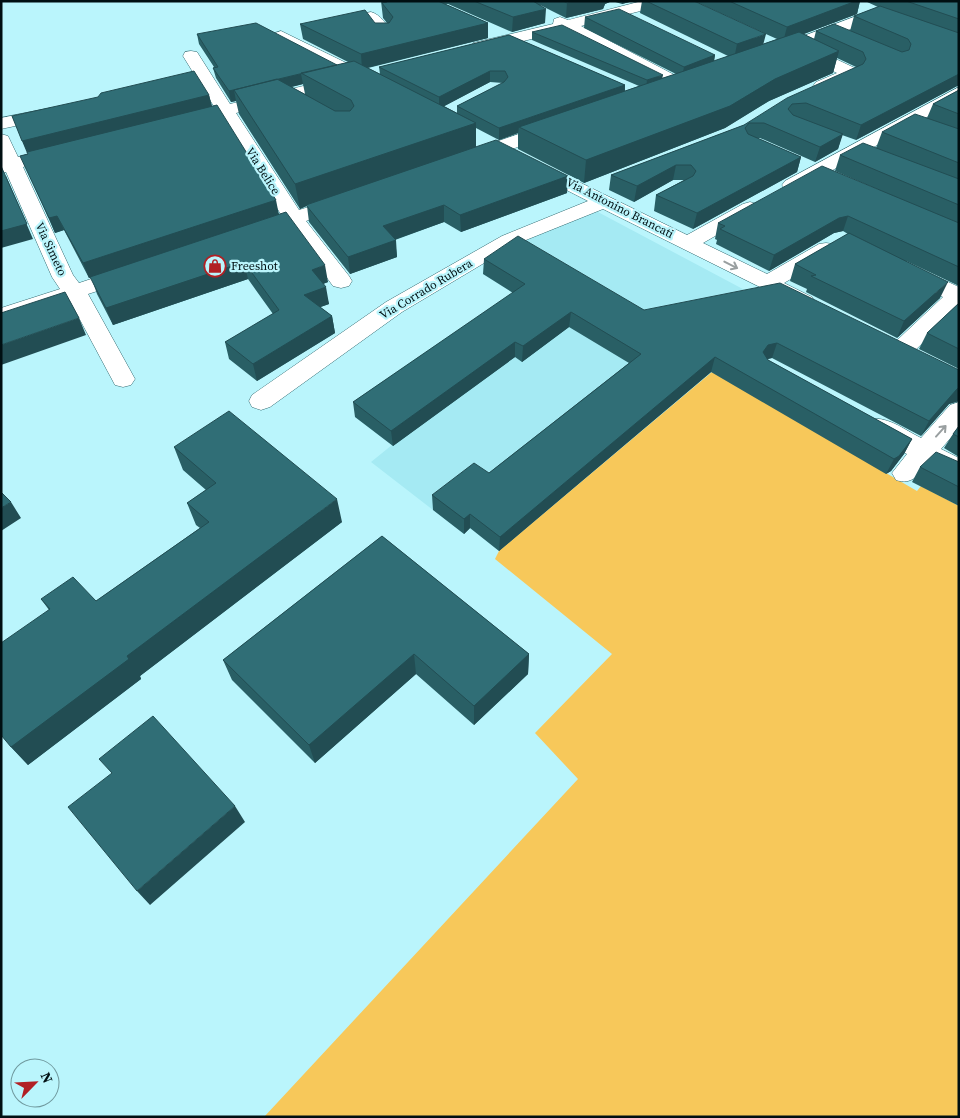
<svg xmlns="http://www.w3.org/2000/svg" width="960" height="1118" font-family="'Source Serif 4',serif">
  <rect width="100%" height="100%" fill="#baf5fc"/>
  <!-- built -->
  <path fill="#a5eaf3" d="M596,211L788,313L712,372L499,551L470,528L464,534L371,462L392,445L355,417L524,300L483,274L505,260L509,246Z"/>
  <!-- green -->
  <path fill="#f7c85a" d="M712,372L917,491L921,486L959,506V1117H264L578,779L535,733L612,654L495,559L499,551Z"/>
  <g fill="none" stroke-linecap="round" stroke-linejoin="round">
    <!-- minor casing -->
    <g stroke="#326a71" stroke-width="1">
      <path id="minor" d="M642,1H670L668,4L581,26L686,81L689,85L686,89H674L564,31L479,52L473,51L471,47L473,43L553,24L554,19L560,17L568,20Z
        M875,9L883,14L881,17L808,46L857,69L860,73L857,77L828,90H816L813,86L816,82L837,73L795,53L793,49L795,45L801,44L799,41L801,37Z
        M371,12C380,14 387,25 392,33L390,36H378L367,23L333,30L325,25L327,22Z
        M281,31L377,78L380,82L377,86H365L275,39L273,36L275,33Z
        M191,51L197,52L230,104L340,77L346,78L349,82L346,86L236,113L299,210L343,196L350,198L353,202L350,206L306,221L349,276L352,281L349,286L341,288L333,286L290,227L256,238L249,236L246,232L249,228L282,216L220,117L186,125L180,124L177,120L180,116L215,108L183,56L185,52Z
        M959,87V99L799,189H785L782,185L785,181Z
        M51,108L57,109L60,113L57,117L1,129V118Z
        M553,122L560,124L562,128L560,132L478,161H464L461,157L464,153Z
        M1,134L8,136L18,157L59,146L66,148L68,152L66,156L23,167L73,275L79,283L130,266L138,268L141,273L138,278L88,294L135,379L131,385L123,387L115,385L70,301L1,323V308L60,289L52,277L6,172L1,173Z
        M534,160L687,235L743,204L750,202L757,204L760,208L757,212L703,243L767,274L819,244L826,243L833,244L836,249L833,254L784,283L812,297L815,302L812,307L804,309L603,209L516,244L402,312L270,407L261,410L252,407L249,401L252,395L386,302L502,236L588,201L527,170L524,166L527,162Z
        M911,265L959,287V308L908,357L900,359L892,357L888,351L892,345L943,297L903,277L900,272L903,267Z
        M959,402V428L941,449L959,458V480L927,465C917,476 912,485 896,480L892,473L907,454L867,432L864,426L867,420C885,414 905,430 921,438L950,405Z"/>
    </g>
    <!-- minor -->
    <use href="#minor" fill="#fff" fill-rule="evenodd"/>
  </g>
  <!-- wall -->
  <path fill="#295f65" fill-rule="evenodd" d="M381,1H612L605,4L603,9L566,18L540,5L545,23L512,32L448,4H445L488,23V38L368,68L380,74L379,67L509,35L625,85V91L639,86L532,40V32L662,78L676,74L584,28L585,17L715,55L714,61L728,56L640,13L642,1H694L763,44L777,39L694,1H860L857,14L803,34L814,39L816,31H850L854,16L878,7L865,1H959V85L856,140L842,135L838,149L815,162L760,138H757L801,157L797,172L693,229L654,211L656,195L684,180H673L634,202L609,190L611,175L744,125L856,67L837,58L833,73L769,101L725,128L584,183L518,149V133L499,140L476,128V147L568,176L567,193L461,232L444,222L395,240L397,257L350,274L309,222L307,206L300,209L239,114L236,101L231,102L216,78L213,68L214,67L199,44L197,34L337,65L348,62L303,39L300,24L375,23H387L383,18ZM490,82L503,83L457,106V113L444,106ZM303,84L305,94L291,87Z
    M612,1H633L622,4Z
    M959,90V286L906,261L940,298L897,338L806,292L807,289L790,281L795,264L848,234L843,231L834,233L769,271L716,244L717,240L715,239L718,223L879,190L835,171L840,155L876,148L882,132L927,118L933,104Z
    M209,95L212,106L279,214L328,282L323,284L329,304L320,307L332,316L335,333L257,381L229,359L225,342L273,314L248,279L113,325L97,294L91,277L89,278L64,230L55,233L21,156L28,154L12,116Z
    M484,259L644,310L959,370V401L949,404L921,436L772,358L767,359L768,360L912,439L904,454L891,471L886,474L711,372L499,551L470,528L464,534L433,510L432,495L489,473L629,363L569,327L522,362L515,357L393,446L355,417L353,402L513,293L483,274Z
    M959,303V369L919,349L927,333Z
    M959,426V457L944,448L953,434Z
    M174,447L342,522L140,676L141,679L28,765L11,747L49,610L41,599L96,601L200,528L196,525L187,503L206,490L183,470Z
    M959,462V506L912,482L920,467Z
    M382,536L529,654L528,674L474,725L416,674L315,763L232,680L223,660Z"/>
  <!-- shaded-wall -->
  <path fill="#224d53" d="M576,1H612L605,4L603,9L566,18L567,3Z
    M622,1H633L622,4Z
    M856,1H860L857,14L783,42L787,27Z
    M546,9L545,23L512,32L513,17Z
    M488,23V38L362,69L361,54Z
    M766,34L762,49L734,59L737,44Z
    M839,51L833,73L769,101L725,128L584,183L586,160Z
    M715,55L713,66L682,77L684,67Z
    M490,71V82L439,109V97Z
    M301,74L303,84L240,100L234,90Z
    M959,74V85L856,140L861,125Z
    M663,75L661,84L646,89L647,80Z
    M625,85L624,97L519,127L518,133L499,140V128Z
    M234,90L236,101L231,102L229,91Z
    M209,95L212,107L27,153L22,141Z
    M476,123V148L306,205V206L300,209L295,184Z
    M843,134L838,149L815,162L820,147Z
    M801,157L797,172L693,229L697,213Z
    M676,165L673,180L634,202L637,186Z
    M6,176L33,239L1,248V231Z
    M568,176L567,193L461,232L460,215Z
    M276,200L279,215L89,278L83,263Z
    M444,205V222L385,243L383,226Z
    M57,216L64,230L55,233L49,218Z
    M848,216L843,231L834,233L769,271L774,255L839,218Z
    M396,240L397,257L350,274L348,257Z
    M244,262L248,279L113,325L106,308Z
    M325,265L328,282L315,287L312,270Z
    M948,282L940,298L897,338L904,321Z
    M326,287L329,304L307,312L304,295Z
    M571,312L569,327L522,362L523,346Z
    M332,316L335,333L257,381L253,364Z
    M79,318L86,335L1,365V345Z
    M515,342V357L393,446L391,431Z
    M777,343L772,358L764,360L763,352L768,345Z
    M715,357L711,372L499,551L500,537Z
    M959,388V401L949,404L921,436L929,421L957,389Z
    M912,439L904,454L891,471L886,474L894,459Z
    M337,499L342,522L140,676L141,679L28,765L11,747L127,656Z
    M11,502L21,518L1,531V508Z
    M470,514V528L464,534V519Z
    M414,654L416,674L315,763L309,745Z
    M529,654L528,674L474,725V706Z
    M235,806L245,822L150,905L137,891Z"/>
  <!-- building -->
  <path fill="#306e76" stroke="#224d53" d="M387,1H438L488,23L361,54L300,24L365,10L375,23H389L393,17L382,3L387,2Z
    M474,1H533L546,9L513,17Z
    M563,1H576L567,3Z
    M646,1H694L766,34L737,44Z
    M729,1H856L787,27Z
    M906,1H959V19Z
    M880,6L959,33V74L861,125L806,103L792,104L788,109L793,115L843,134L820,147L764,123H749L745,128L748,134L801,157L697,213L656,195L693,176L696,171L691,165H676L637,186L611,175L744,125L787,98L863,64L866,59L863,52L816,31L834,24L902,52L909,50L911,44L908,39L854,16Z
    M619,9L715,55L684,67L585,17Z
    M256,23L337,65L229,91L213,68L218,67L197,34Z
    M562,25L663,75L647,80L532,32Z
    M799,32L839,51L775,79L730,106L586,160L519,127Z
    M509,35L625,85L499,128L457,106L504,82L508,77L505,71H490L439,97L379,67Z
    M354,61L476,123L295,184L234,90L277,79L335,111H350L354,106L351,100L301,73Z
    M194,71L209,95L22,141L12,116L98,97L101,93Z
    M959,90V114L933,104Z
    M217,105L276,200L83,263L57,216L49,218L20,156L28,154L27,152Z
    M915,114L959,129V163L882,132Z
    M496,140L568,176L460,215L444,205L383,226L396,240L348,257L306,205Z
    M863,143L959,179V205L840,155Z
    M1,166L27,224L1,231Z
    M822,166L959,223V267L848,216L839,218L774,255L720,229L725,226L718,223Z
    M286,212L325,265L312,270L326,287L304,295L332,316L253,364L225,342L279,310L244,262L106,308L90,277Z
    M849,233L948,282L904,321L811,276L816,275L795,264Z
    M518,236L644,310L780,283L959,370V388L957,389L929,421L777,343L768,345L763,352L768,360L912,439L899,456L894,459L715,357L500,537L470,514L464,519L432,495L474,463L489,473L641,354L571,312L523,346L515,342L391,431L353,402L525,284L484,259Z
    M65,292L79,318L1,345V313Z
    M959,303V349L927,333Z
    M229,411L337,499L127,656L129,659L11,747L1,735V643L50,609L41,599L73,577L96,601L209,522L187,503L216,483L174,447Z
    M959,426V437L953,434Z
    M936,452L959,462V487L920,467Z
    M1,492L11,502L1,508Z
    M382,536L529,654L474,706L414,654L309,745L223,660Z
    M153,716L235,806L137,891L68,807L112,773L99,759Z"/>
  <!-- one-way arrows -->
  <defs><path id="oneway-shaft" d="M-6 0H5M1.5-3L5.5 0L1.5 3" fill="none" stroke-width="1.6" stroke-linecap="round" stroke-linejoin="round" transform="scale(1.25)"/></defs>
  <g stroke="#999fa0">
    <use href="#oneway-shaft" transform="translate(731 265) rotate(27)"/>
    <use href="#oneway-shaft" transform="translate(941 431) rotate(-48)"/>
  </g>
  <!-- icons -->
  <defs>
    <g id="shop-ring" transform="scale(1.125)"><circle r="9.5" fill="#baf5fc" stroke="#b12024" stroke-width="1.5"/><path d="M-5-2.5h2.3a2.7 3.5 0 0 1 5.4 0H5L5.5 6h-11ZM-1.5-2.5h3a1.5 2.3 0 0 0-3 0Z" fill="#b12024"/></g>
  </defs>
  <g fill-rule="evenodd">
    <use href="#shop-ring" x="215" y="266"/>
  </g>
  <g text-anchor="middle" stroke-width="4.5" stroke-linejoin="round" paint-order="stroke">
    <!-- far-street labels -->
    <g font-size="12" fill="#000f12" stroke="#baf5fc">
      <text transform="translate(263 171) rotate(58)" y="4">Via Belice</text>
      <text transform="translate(620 208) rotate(27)" y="4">Via Antonino Brancati</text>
      <text transform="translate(51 249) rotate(65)" y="4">Via Simeto</text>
      <text transform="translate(426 289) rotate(-31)" y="4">Via Corrado Rubera</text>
    </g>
    <!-- far-poi labels -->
    <g font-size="12" fill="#000f12" stroke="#baf5fc" text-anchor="start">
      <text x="231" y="270">Freeshot</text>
    </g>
  </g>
  <!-- border -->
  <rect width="960" height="1118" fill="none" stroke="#000f12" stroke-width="5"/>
  <!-- north arrow -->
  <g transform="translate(35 1083) rotate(66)"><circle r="24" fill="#baf5fc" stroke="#70999e"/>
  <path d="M0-4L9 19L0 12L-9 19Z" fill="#b12024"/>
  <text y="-8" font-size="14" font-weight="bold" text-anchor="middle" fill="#000f12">N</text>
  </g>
</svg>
